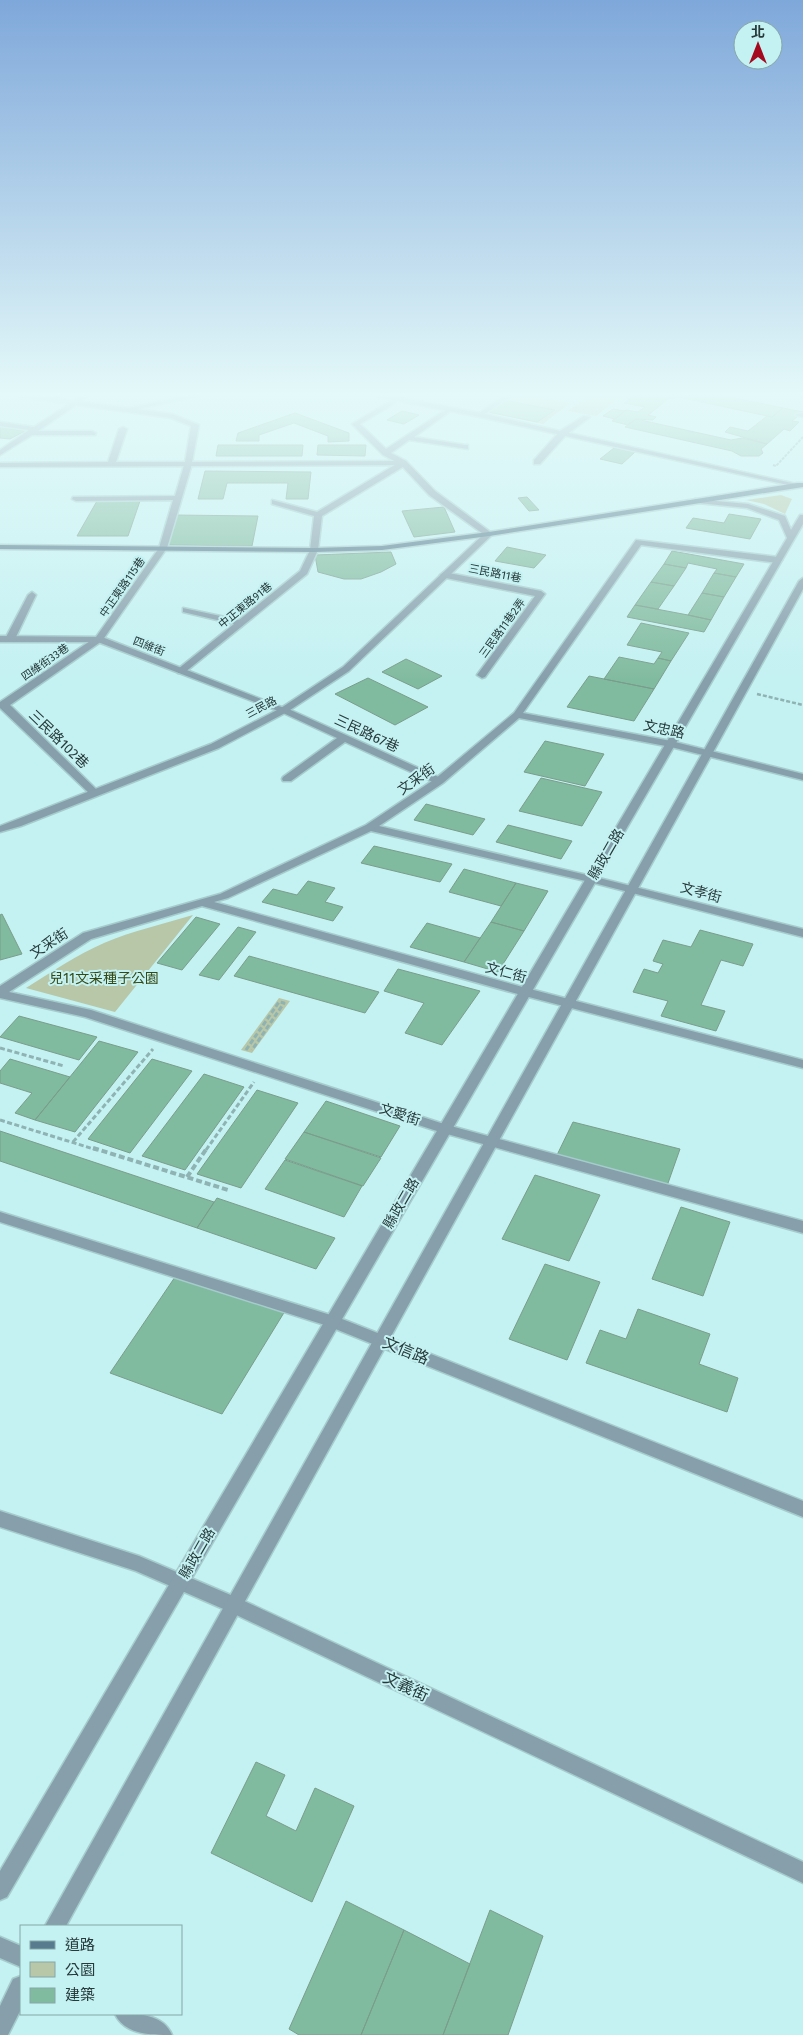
<svg xmlns="http://www.w3.org/2000/svg" width="803" height="2035" font-family="'Fira Sans','Noto Sans TC',sans-serif">
  <rect width="100%" height="100%" fill="#c4f1f2"/>
  <!-- green -->
  <path fill="#b7c7a7" d="M513,395H531L570,403L543,424L487,412Z
    M589,395H623L596,416L568,411Z
    M781,495L792,499L785,514L764,504L746,500Z
    M193,915L115,1012L26,988C51,972 77,955 104,943C132,931 163,924 193,915Z
    M279,998L290,1001L252,1053L241,1050Z"/>
  <!-- building -->
  <path fill="#81bb9f" stroke="#7a9d8b" d="M634,395H669L678,397L668,399L648,415L656,417L653,420L636,419L628,425L612,421L626,410L638,412L645,407L624,403Z
    M669,395H721L783,408L772,417Z
    M504,400L555,410L537,422L488,412Z
    M783,408L803,412L792,421L799,422L790,431L784,429L767,444L725,432L730,427L748,431L767,416L772,417Z
    M613,409L625,411L615,419L603,416Z
    M402,411L419,415L404,424L387,420Z
    M295,413L349,433V441L328,442V436L294,423L259,435V441H236L238,433Z
    M636,419L731,440L742,438L767,444L761,449L763,453L759,456H741L732,451L625,427Z
    M0,427L25,431L10,439L0,438Z
    M218,445H303L302,456H216Z
    M318,445H366L365,456L317,455Z
    M614,448L635,452L622,464L600,459Z
    M205,471L311,472L308,499H286L288,483H227L223,499H198Z
    M527,497L539,510L529,511L518,498Z
    M97,501H140L128,536H77Z
    M444,507L455,532L414,537L402,511Z
    M729,514L761,519L750,539L686,528L693,518L724,523Z
    M175,515L258,516L252,546L166,545Z
    M507,547L546,555L534,568L495,561Z
    M672,551L744,564L736,577L714,573L717,569L688,563L686,568L664,564Z
    M391,552L396,564L381,572L361,579H344L318,572L315,555Z
    M664,564L686,568L674,586L651,582Z
    M714,573L736,577L724,597L702,593Z
    M651,582L674,586L658,609L635,605Z
    M702,593L724,597L711,620L688,615Z
    M635,605L688,615L711,620L704,632L627,617Z
    M641,623L689,633L671,661L658,658L662,652L627,645Z
    M619,657L654,664L658,658L671,661L654,689L604,679Z
    M406,659L442,676L418,689L382,672Z
    M589,676L654,689L634,721L567,707Z
    M368,678L428,707L395,725L335,694Z
    M545,741L604,754L585,786L524,772Z
    M541,778L602,792L582,826L519,811Z
    M426,804L485,819L473,835L414,820Z
    M508,825L572,841L561,859L496,842Z
    M374,846L452,864L440,882L361,863Z
    M464,869L516,883L501,906L449,892Z
    M308,881L335,888L325,902L343,907L333,921L262,902L273,889L297,895Z
    M516,883L548,891L524,931L491,922Z
    M2,914L22,954L0,960V915Z
    M196,917L220,924L182,970L157,963Z
    M491,922L524,931L498,972L464,962Z
    M427,923L480,938L464,962L410,947Z
    M238,927L256,932L219,980L199,975Z
    M700,930L753,944L743,966L721,960L701,1005L725,1011L716,1031L661,1016L668,1001L633,992L644,969L658,973L663,964L653,961L663,940L691,947Z
    M249,956L379,992L365,1013L234,976Z
    M398,969L480,991L442,1045L405,1033L424,1003L384,991Z
    M19,1016L97,1037L79,1060L0,1037Z
    M99,1041L138,1052L75,1132L35,1120Z
    M10,1059L70,1077L35,1120L15,1113L32,1093L0,1083V1071Z
    M152,1059L192,1071L130,1153L88,1139Z
    M204,1074L244,1087L185,1170L142,1156Z
    M257,1090L298,1103L241,1188L197,1174Z
    M326,1101L400,1126L381,1157L304,1132Z
    M573,1122L680,1149L667,1186L557,1155Z
    M0,1131L214,1202L197,1228L0,1161Z
    M304,1132L381,1158L363,1186L285,1159Z
    M285,1160L362,1186L344,1217L265,1189Z
    M535,1175L600,1195L569,1261L502,1239Z
    M217,1198L335,1238L316,1269L197,1228Z
    M681,1207L730,1222L703,1296L652,1279Z
    M545,1264L600,1282L567,1360L509,1339Z
    M175,1277L285,1311L222,1414L110,1373Z
    M638,1309L710,1334L699,1364L738,1378L727,1412L586,1363L600,1330L626,1339Z
    M256,1762L285,1775L266,1816L296,1831L315,1788L354,1806L312,1902L211,1853Z
    M346,1901L404,1930L361,2035H299L289,2029Z
    M490,1910L543,1936L508,2035H443Z
    M404,1930L470,1964L443,2035H361Z"/>
  <g fill="none" stroke-linecap="round" stroke-linejoin="round">
    <!-- service casing -->
    <g stroke="#a5cccd" stroke-width="3">
      <path id="service" d="M83,395H90L38,431H92L96,433L95,435H32L0,455V450L29,430L0,426V422L34,427Z
        M190,395H202L123,412L120,410Z
        M396,398L399,400L398,401L360,424L386,449L450,407L453,409L452,410L414,437L465,445H468V449L409,440L391,453L406,461V465L322,516L318,550L307,574L184,673H178V669L234,624L183,612V608L239,620L300,571L310,550L314,516L272,504V500L317,512L398,463L383,455L352,424Z
        M803,413V417L795,415L797,414Z
        M584,416L590,417L566,435L540,464H534V460L560,431Z
        M185,462L192,464L167,548L102,641L10,705L99,792L94,795L90,794L0,708V702L96,637L159,548L173,500L76,501L72,499L73,497L175,496Z
        M444,572L541,591L545,594L485,677L482,678L477,675L535,596L441,577L440,575Z
        M32,592L36,595L15,639L13,641H7L5,639L28,595Z
        M284,707L443,779L444,781L439,784L435,783L345,742L291,781H283L282,779L283,777L337,738L281,712L279,710Z"/>
    </g>
    <!-- minor casing -->
    <g stroke="#a5cccd" stroke-width="3">
      <path id="minor" d="M17,395H33L172,414L199,425L192,462L406,461L435,491L493,534L486,536L429,495L401,465L0,467V463L108,462L119,429L123,427L127,429L116,462H185L191,426L171,418L20,397Z
        M505,395H512L482,416H478V414Z
        M636,540L778,557L782,560L778,563L641,545L523,713L671,741L803,774V780L671,747L519,718L443,783L379,826L591,876L803,929V937L590,882L371,831L228,898L214,902L526,988L803,1060V1068L525,996L202,906L91,939L9,992L91,1010L447,1125L803,1221V1233L440,1132L85,1017L0,998V986L83,933L220,894L366,825L435,779L514,713Z
        M0,636L102,637L289,710L284,713L281,712L98,642H0Z
        M0,1212L337,1317L803,1501V1517L328,1326L0,1222Z
        M0,1511L139,1556L240,1599L803,1862V1883L228,1611L136,1571L0,1527Z"/>
    </g>
    <!-- tertiary casing -->
    <g stroke="#a5cccd" stroke-width="3">
      <path id="tertiary" d="M375,395H387L480,413L801,485L797,487L480,417L378,397Z
        M695,499L748,504L785,516L791,530L800,515H803V524L7,1897L0,1900V1871L787,538L779,520L747,508L698,503L694,501Z
        M486,532L493,534L349,671L287,712L219,748L21,826L0,832V826L211,744L281,708L343,667Z
        M803,578V589L66,1926H45L799,581Z
        M0,1937L21,1946V1967L0,1958Z
        M21,1976V2009L8,2035H0V2006L13,1979Z
        M115,2014C135,2013 163,2013 172,2035C151,2035 125,2035 115,2014Z"/>
    </g>
    <!-- secondary casing -->
    <g stroke="#a5cccd" stroke-width="3">
      <path id="secondary" d="M797,483H803V487L489,536L382,550L314,552L0,549V545L314,548L382,546L489,532Z"/>
    </g>
    <!-- path-far3 -->
    <path stroke="#8fb2b3" stroke-width="2" stroke-dasharray="3 1" stroke-linecap="butt" d="M773,465L776,466L803,437"/>
    <!-- path-far2 -->
    <path stroke="#8fb2b3" stroke-width="2.5" stroke-dasharray="4 2" stroke-linecap="butt" d="M757,694L803,705"/>
    <!-- path-far1 -->
    <path stroke="#8fb2b3" stroke-width="3" stroke-dasharray="5 2.5" stroke-linecap="butt" d="M0,1048L64,1066
      M246,1050L279,1002L284,1003L252,1050
      M0,1120L97,1150
      M73,1142L153,1049
      M206,1150L254,1082"/>
    <!-- path -->
    <path stroke="#8fb2b3" stroke-width="4" stroke-dasharray="6 3" stroke-linecap="butt" d="M93,1148L228,1190
      M187,1177L207,1148"/>
    <!-- service -->
    <use href="#service" fill="#879eab" fill-rule="evenodd"/>
    <!-- minor -->
    <use href="#minor" fill="#879eab" fill-rule="evenodd"/>
    <!-- tertiary -->
    <use href="#tertiary" fill="#879eab" fill-rule="evenodd"/>
    <!-- secondary -->
    <use href="#secondary" fill="#587b8e" fill-rule="evenodd"/>
  </g>
  <!-- sky -->
  <linearGradient id="sky" x2="0" y2="1"><stop stop-color="#7fa8da"/><stop offset="0.58" stop-color="#e4f9f9"/><stop offset="1" stop-color="#e4f9f9" stop-opacity="0"/></linearGradient>
  <rect width="803" height="680" fill="url(#sky)"/>
  <g text-anchor="middle" stroke-width="4" stroke-linejoin="round" paint-order="stroke">
    <!-- far-street labels -->
    <g font-size="11" fill="#273939" stroke="#c4f1f2">
      <text transform="translate(495 573) rotate(11)" y="4">三民路11巷</text>
      <text transform="translate(122 587) rotate(-55)" y="4">中正東路115巷</text>
      <text transform="translate(245 605) rotate(-39)" y="4">中正東路91巷</text>
      <text transform="translate(502 628) rotate(-54)" y="4">三民路11巷2弄</text>
      <text transform="translate(149 646) rotate(21)" y="4">四維街</text>
      <text transform="translate(45 662) rotate(-35)" y="4">四維街33巷</text>
      <text transform="translate(261 707) rotate(-28)" y="4">三民路</text>
    </g>
    <!-- street labels -->
    <g font-size="14" fill="#273939" stroke="#c4f1f2">
      <text transform="translate(664 729) rotate(12)" y="5">文忠路</text>
      <text transform="translate(367 733) rotate(25)" y="5">三民路67巷</text>
      <text transform="translate(59 739) rotate(44)" y="5">三民路102巷</text>
      <text transform="translate(416 779) rotate(-35)" y="5">文采街</text>
      <text transform="translate(606 854) rotate(-60)" y="5">縣政二路</text>
      <text transform="translate(701 892) rotate(15)" y="5">文孝街</text>
      <text transform="translate(49 943) rotate(-33)" y="5">文采街</text>
      <text transform="translate(506 972) rotate(15)" y="5">文仁街</text>
      <text transform="translate(400 1114) rotate(18)" y="5">文愛街</text>
      <text transform="translate(401 1203) rotate(-60)" y="5">縣政二路</text>
      <text transform="translate(197 1553) rotate(-60)" y="5">縣政二路</text>
    </g>
    <!-- park labels -->
    <g font-size="14" fill="#344914" stroke="#c4f1f2">
      <text x="104" y="983">兒11文采種子公園</text>
    </g>
    <!-- near-street labels -->
    <g font-size="16" fill="#273939" stroke="#c4f1f2">
      <text transform="translate(406 1350) rotate(22)" y="6">文信路</text>
      <text transform="translate(406 1686) rotate(25)" y="6">文義街</text>
    </g>
  </g>
  <!-- legend -->
  <rect x="20" y="1925" width="162" height="90" fill="#c4f1f2" stroke="#85a7a8"/>
  <rect x="30" y="1941" width="25" height="8" fill="#587b8e" stroke="#85a7a8"/>
  <text x="65" y="1950" font-size="15" fill="#273939">道路</text>
  <rect x="30" y="1962" width="25" height="15" fill="#b7c7a7" stroke="#85a7a8"/>
  <text x="65" y="1975" font-size="15" fill="#273939">公園</text>
  <rect x="30" y="1988" width="25" height="15" fill="#81bb9f" stroke="#85a7a8"/>
  <text x="65" y="2000" font-size="15" fill="#273939">建築</text>
  <!-- north arrow -->
  <g transform="translate(758 45)"><circle r="24" fill="#c4f1f2" stroke="#85a7a8"/>
  <path d="M0-4L9 19L0 12L-9 19Z" fill="#a4091d"/>
  <text y="-8" font-size="14" font-weight="bold" text-anchor="middle" fill="#273939">北</text>
  </g>
</svg>
